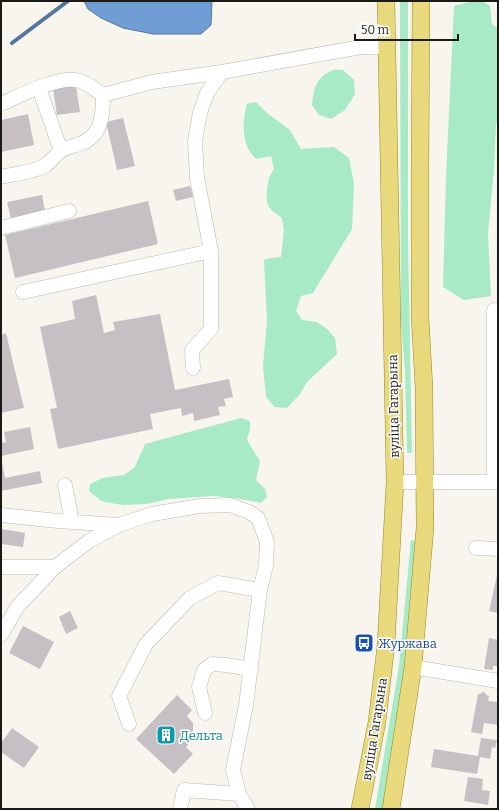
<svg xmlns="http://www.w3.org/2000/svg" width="499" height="810" font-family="Bitter,serif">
  <rect width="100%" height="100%" fill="#f7f5ee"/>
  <!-- green -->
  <path fill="#a7eac5" d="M400,1H408V239L412,453H407L405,372L401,321Z
    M473,1H482L490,6L492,24L498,28V122L496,124L494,171L488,233L491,296L464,300L443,287L446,176L454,6Z
    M343,70L354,80L355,94L345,110L331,119L319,115L312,105C313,91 316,77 331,71C334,69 340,70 343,70Z
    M256,102L267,113L290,130L301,149L334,147L349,158L354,184L352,229L313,293L301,296L296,311L302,320L317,322L327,329L335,338L337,354L307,382L300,394L287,408L275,407L266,397L263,366L267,321L264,260L270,258L281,257L284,230L282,218C269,209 265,206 267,190C268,181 269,176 274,169L271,156L256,159C241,146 242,121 247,104Z
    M241,418L250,421V429L247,440L260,461L256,480L265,489L267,497L261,503L241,499L213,496L169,499L146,504L122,505L101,501L89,491L90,484L103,478L124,475L135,467L145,444Z
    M411,540L416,541L406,667L384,809H375L399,666Z"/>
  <!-- water -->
  <path fill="#709ed4" stroke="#56769b" d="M84,1H212L211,25L201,34H153L123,28L101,18L88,9Z"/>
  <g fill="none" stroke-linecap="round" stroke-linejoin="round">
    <!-- stream -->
    <path stroke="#56769b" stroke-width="4" d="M12,43L68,1"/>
  </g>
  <!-- building -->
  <path fill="#c6c0c5" d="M76,86L80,112L57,115L53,89Z
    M28,114L34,145L1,152V120Z
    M123,118L135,166L117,170L106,122Z
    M190,186L193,197L176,201L173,190Z
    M42,195L45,211L11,219L7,202Z
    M148,201L158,244L15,278L5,235Z
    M96,295L104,333L115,330L113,322L160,314L175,390L229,379L233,397L224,399L226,406L218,407L220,415L194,421L193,413L182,416L181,408L150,414L153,429L58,449L50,409L57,408L40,327L75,319L72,301Z
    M6,333L24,408L1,413V335Z
    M30,427L34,449L1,456V443L6,442L4,432Z
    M2,462L5,478L40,471L42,483L1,491Z
    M1,529L25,533L23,547L1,544Z
    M497,575H498V613L489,611Z
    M70,611L78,628L66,634L59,617Z
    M23,626L54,642L40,669L9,653Z
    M489,638L498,640V666H493V670L484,669Z
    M482,692L486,693V695L489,696L488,701L498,702V725L484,723L482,734L471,732L478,694H481Z
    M177,695L192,710L187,716L193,723V732L191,741L186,747L193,754L174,774L136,739Z
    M12,728L39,747L24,768L1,752V743Z
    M481,738L497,740L495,748L492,747L490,759L480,757L477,774L431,767L434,749L478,756Z
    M468,777L483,779L482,790L490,791L488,805L464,801Z"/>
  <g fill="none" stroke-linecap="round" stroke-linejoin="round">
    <!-- minor casing -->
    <g stroke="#b9b7b0" stroke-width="15">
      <path id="minor" d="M39,88L61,151
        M1,104C19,96 56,77 75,80C86,81 94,89 103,95L152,82L222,72
        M1,177C14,174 35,172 46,165C52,161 56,153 62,150C68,147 74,146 80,144C102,136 103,115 103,95
        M1,228L69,211
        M23,292L211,251
        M193,368L192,350L211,329V251L197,178L195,141L200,113L207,93L222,72L361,47H386
        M395,482H498
        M494,482V310
        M65,485L72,522
        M1,515L58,521L119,525
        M476,548L498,549
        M1,567H55
        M1,635L18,606L55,567L89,541L119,525L152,514L200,506L230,505L249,512L258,518L267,542L266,565L260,590L246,705L233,770L239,794L248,809
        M413,667L498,681
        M205,713L199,687L204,670L212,664L226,665L251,669
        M129,724L119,696L146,644L190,598L218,583L260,590
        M180,809L184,790L239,794"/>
    </g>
    <!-- major casing -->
    <g stroke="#978621" stroke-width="18">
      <path id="major" d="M360,809L377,722L386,645L395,482L386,1
        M391,809L413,667L425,528L424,388L420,316V169L421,1"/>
    </g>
    <!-- minor -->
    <use href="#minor" stroke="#fff" stroke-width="14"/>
    <!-- major -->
    <use href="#major" stroke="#e9d97d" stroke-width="17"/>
  </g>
  <!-- icons -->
  <defs>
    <g id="bus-square" transform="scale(1)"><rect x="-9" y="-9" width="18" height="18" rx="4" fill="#1a4fb4" stroke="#fff"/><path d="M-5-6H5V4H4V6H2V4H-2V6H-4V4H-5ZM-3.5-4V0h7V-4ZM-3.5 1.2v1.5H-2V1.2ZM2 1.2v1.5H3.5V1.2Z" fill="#fff"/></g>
    <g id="building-square" transform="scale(1)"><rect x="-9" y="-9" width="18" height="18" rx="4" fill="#0f9aa8" stroke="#fff"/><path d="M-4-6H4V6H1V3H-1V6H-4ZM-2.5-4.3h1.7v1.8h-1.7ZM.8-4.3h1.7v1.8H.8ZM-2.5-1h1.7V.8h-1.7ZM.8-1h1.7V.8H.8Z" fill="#fff"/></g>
  </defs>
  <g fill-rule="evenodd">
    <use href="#bus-square" x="364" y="643"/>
    <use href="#building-square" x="166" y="735"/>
  </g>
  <g text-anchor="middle" stroke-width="3" stroke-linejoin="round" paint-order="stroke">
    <!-- street labels -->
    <g font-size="13" fill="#1a1a17" stroke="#fff">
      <text transform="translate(393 406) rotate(-91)" y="5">вуліца Гагарына</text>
      <text transform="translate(374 729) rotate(-81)" y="5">вуліца Гагарына</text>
    </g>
    <!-- transit labels -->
    <g font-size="13" fill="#164399" stroke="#fff" text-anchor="start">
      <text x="378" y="648">Журжава</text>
    </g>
    <!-- culture labels -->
    <g font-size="13" fill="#0d838f" stroke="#fff" text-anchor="start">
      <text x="180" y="740">Дельта</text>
    </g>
  </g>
  <!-- border -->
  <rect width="499" height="810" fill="none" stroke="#1a1a17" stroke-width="4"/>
  <!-- scale -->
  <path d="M355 34v6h103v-6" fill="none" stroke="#1a1a17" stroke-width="2"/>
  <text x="361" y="34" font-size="12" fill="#1a1a17" stroke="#ffffff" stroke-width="3" paint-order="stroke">50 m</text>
</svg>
